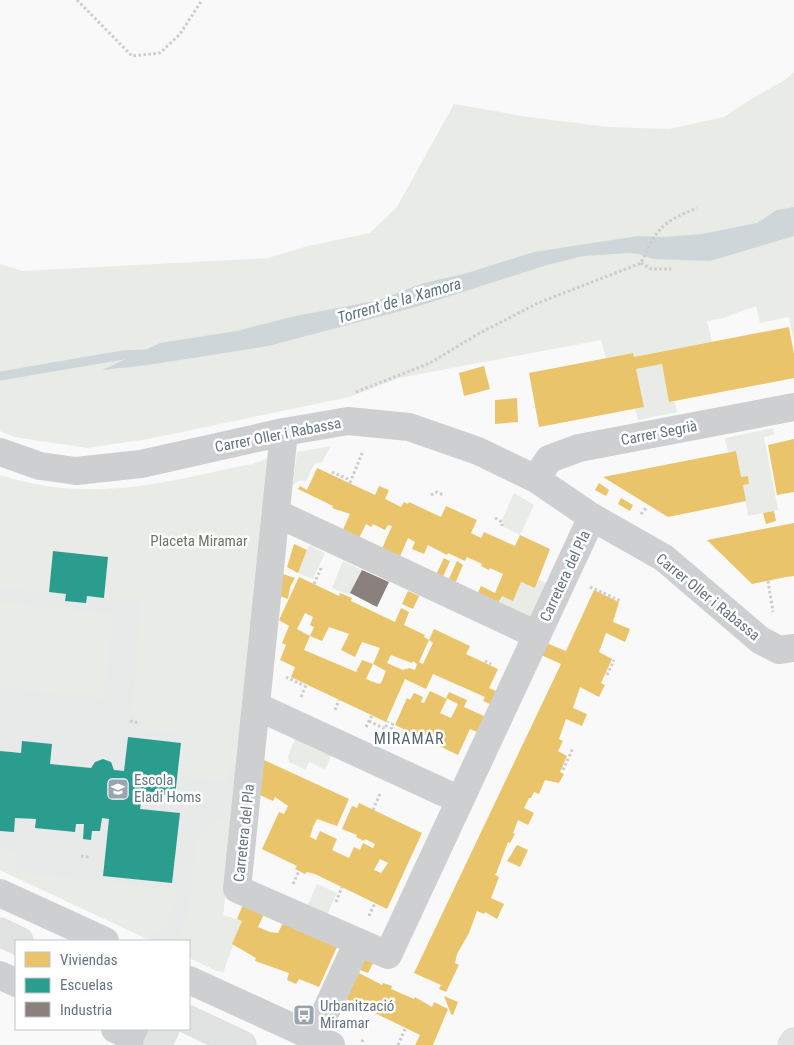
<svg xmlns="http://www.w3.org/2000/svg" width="794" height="1045" font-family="'Roboto Condensed',sans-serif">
  <rect width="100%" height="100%" fill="#f9f9f9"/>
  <!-- built -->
  <path fill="#e8e9e9" d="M0,587L256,612L217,971L189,958V941H153L0,870Z"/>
  <!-- green -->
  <path fill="#e8ebe6" d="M794,72V342L789,317L760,323L756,306L723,318L707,321L712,342L634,357L632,353L606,358L601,340L399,378L349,397L148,439L87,448L14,437L0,431V264L22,271L268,258L308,246L370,233L397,207L454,104L528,117L608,127L669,129L724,117L751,99L785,80Z
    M662,364L669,402L675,401L677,412L638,420L635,409L643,407L636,369Z
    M773,428L774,435L764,437L778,510L748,516L743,485L749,484L748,477H741L736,451L728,452L725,438Z
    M331,446L322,462L315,463L306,481H298L293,485L297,452Z
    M269,457L240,764L230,763L228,782L177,777L181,734L139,730L141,716L131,715L141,602L104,598L108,557L53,551L49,592L0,587V475C78,500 144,488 222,470C236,466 257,465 269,457Z
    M514,493L534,505L520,535L504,527L502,520Z
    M309,545L325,553L313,579L298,573Z
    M343,561L362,570L350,595L332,588Z
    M539,580L546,583L529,620L496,606L502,596L513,601L521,582L535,588Z
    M0,602L113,614L104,699L0,688Z
    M295,739L331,756L325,769L309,762L306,770L289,762L288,756Z
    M221,817L234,818L223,915L242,921L223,973L189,958V941H178L188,914L197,837Z
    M0,849L19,851L17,872L178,889C174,913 168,925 147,939L0,870Z
    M317,884L337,893L327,915L307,906Z"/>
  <!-- water -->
  <path fill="#ced6d9" d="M794,207V236L710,261L653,259L639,254L630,253L583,256L547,265L416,307L268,346L148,365L102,370L160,343L237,331L291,317L379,300L424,283L464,274L534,252L638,236L665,237L702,234L757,223L777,210Z"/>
  <!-- homes -->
  <path fill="#e9c46a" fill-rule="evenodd" d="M789,327L794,354V378L669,402L662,364L636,369L644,407L539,427L529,373L633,353L634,357Z
    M484,366L490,389L464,396L459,373Z
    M517,398L518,422L495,424V400Z
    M794,439V492L777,495L768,445Z
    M736,451L741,477L748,476L749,484L743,485L746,501L668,517L603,477Z
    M317,468L375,495L379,486L389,490L385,499L401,507L404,502L408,504L409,502L441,517L446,506L477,520L471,533L481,538L484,532L515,546L520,535L550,549L535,588L521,582L513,601L502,596L496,606L476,597L481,586L495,593L503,574L490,568L489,570L481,566L482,564L467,557L465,561L448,553L447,555L428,545L424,554L412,549L415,542L408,538L398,561L380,553L392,526L388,525L385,530L373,524L371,527L366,524L357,542L341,534L350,514L332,508L333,506L298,489L300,486L307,490Z
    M599,483L609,490L606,496L595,490Z
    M621,498L633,505L630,511L618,504Z
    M774,511L776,521L766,524L763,513Z
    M794,523V576L786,577L752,584L707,540Z
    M294,544L307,550L298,573L287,567Z
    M444,558L450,561L441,581L435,577Z
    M457,561L463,565L454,586L447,583Z
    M283,574L295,578L290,587L288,599L280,596Z
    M299,577L339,596L340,593L352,598L351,601L395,622L401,608L409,612L404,625L425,635L424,637L429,640L419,662L423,664L433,643L429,640L434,629L470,646L466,654L498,669L489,688L496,691L490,704L483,701L485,697L433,674L426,689L405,679L386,722L291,677L295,667L280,660L286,645L282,643L289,626L279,620ZM305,613L313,617L310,625L314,627L310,636L317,639L322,641L329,627L349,634L341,650L355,657L362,642L380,648L373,664L386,671L381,683L379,684L366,679L373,664L362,660L356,672L304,650L310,636L297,629ZM391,655L412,663L413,661L417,664L415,670L409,668L403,670L387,663Z
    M594,590L619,602L613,622L630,629L625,642L606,633L599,652L612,659L601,683L605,685L599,697L580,687L573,708L587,714L582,726L566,719L559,739L563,741L558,751L567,756L560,772L564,774L559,783L545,780L539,794L534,792L531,798H529L524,808L534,813L528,825L518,820L513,833L515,834L510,843L508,842L496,874H494L499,877L491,898L504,904L497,919L485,912L484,914L477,911L469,933L457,954L455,963L459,965L446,992L439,989L441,985L414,973L561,664L539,654L544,642L566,651Z
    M408,591L419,596L413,609L402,604Z
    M430,691L447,699L440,713L451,718L458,704L446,698L449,692L467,700L464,707L484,716L477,732L470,729L458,755L395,725L407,698L410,700L414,693L423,697L421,702L424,703Z
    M264,760L349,799L337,826L317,819L313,827L310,837L316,840L320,831L337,839L332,850L349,858L354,847L360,850L363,843L373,848L375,844L365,839L364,841L356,837L357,835L342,829L352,806L357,808L359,803L422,833L387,909L315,874L307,872L305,874L295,869L297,866L262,849L279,812L284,814L288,806L275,797L273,801L260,795ZM380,859L388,863L381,873L374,870Z
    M517,845L528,850L520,867L507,861Z
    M244,902L265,912L258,927L270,932L278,933L284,921L337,947L319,987L299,979L296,984L287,980L289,973L255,961L256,958L232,944L242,921L237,919Z
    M365,959L373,963L368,973L360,970Z
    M359,973L382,985L383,983L392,986L391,989L414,999L415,997L432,1007L434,1002L448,1009L433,1045H415L420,1035L346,999Z
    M444,996L458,1002L453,1015L451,1014Z"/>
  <!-- schools -->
  <path fill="#2a9d8f" d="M53,551L108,557L104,598L87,596L86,603L65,601L66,594L49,592Z
    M128,737L181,743L175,796L143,793L140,809L180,813L172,883L103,876L109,819L102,818L100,831H92L91,840L83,839L84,824H76L75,832L35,828L36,819L15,818L14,832L0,831V751L21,753L22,741L52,744L50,764L91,768L95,762L103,759L111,762L114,770L124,771Z"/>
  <!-- industry -->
  <path fill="#8a817c" d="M362,570L389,582L377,607L350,593Z"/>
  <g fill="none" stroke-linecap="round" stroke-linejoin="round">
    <!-- stream -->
    <path stroke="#ced6d9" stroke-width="9" d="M0,376L123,355L145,354"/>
    <!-- major casing -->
    <g stroke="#d5d6d7" stroke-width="29">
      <path id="major" d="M0,932L19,941
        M189,1020L242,1045
        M157,1045L165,1029
        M792,1045L794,1042"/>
    </g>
    <!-- path -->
    <path stroke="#cbcccd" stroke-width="3" stroke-dasharray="2.5 2.5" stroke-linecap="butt" d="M77,0L132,56L160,53L180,34L202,0
      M641,263L651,269H671
      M356,392L430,363L478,334L538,303L641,263C656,229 662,222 697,208
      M332,472L350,480
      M350,483L363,451
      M431,495L437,492L443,495
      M641,514L647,507
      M495,518L502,522V526
      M768,581L773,612
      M314,584L322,566
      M590,587L621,601
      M485,661L491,664
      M607,675L614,660
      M286,677L305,686
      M301,697L306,685
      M335,710L339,700
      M130,721L140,723
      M369,721L385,729L388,721
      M393,723L391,728L410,738
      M366,727L372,715
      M407,744L411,733
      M563,770L573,748
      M162,803H168
      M373,810L380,794
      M81,856L89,857
      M293,884L299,871
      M336,902L342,887
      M369,916L375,903
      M362,1042L363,1039
      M398,1045L405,1029"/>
    <!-- minor -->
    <path stroke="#cecfd0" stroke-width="28" d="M284,432L237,889L388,955L592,517
      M0,452L40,466L76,471L141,464L284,432L348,421L409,427L478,451L536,479L592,517L664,558L760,640L779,650L794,648
      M536,479L549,459L579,448L794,407
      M276,513L537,635
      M256,706L460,800
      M0,893L105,941
      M0,975L16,983
      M189,980L331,1045
      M115,1029L149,1045
      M314,1037L358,942"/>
    <!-- major -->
    <use href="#major" stroke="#e1e2e2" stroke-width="28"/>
  </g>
  <!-- icons -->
  <defs>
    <g id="school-square" transform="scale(1.125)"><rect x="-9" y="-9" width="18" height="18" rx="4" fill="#99a4ac" stroke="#fff"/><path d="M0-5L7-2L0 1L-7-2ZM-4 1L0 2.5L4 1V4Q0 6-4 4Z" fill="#fff"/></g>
    <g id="bus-square" transform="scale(1.125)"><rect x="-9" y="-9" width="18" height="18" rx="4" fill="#99a4ac" stroke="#fff"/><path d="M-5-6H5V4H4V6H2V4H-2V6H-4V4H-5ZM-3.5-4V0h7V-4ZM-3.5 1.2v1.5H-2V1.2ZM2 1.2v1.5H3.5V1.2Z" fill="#fff"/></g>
  </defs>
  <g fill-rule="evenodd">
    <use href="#school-square" x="118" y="789"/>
    <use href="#bus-square" x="304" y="1015"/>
  </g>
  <g text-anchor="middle" stroke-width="5" stroke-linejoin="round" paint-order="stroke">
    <!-- street labels -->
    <g font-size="15" fill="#657683" stroke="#fff">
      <text transform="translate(659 433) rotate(-11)" y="5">Carrer Segrià</text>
      <text transform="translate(278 435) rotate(-11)" y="5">Carrer Oller i Rabassa</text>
      <text transform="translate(565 576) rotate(-65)" y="5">Carretera del Pla</text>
      <text transform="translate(708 597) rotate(39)" y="5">Carrer Oller i Rabassa</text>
      <text transform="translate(244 833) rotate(-84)" y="5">Carretera del Pla</text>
    </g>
    <!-- park labels -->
    <g font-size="15" fill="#687a64" stroke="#fff">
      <text x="199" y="546">Placeta Miramar</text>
    </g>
    <!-- poi labels -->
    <g font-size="15" fill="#657683" stroke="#fff" text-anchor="start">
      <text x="134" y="785">Escola<tspan x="134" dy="17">Eladi Homs</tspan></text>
      <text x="320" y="1011">Urbanització<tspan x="320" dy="17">Miramar</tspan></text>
    </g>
    <!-- water labels -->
    <g font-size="16" font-style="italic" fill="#60757c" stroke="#fff">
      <text transform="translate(399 300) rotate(-16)" y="6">Torrent de la Xamora</text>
    </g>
    <!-- neighbourhood labels -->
    <g font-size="16" letter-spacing="1" fill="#57646e" stroke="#fff">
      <text x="409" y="744">MIRAMAR</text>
    </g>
  </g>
  <!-- legend -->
  <rect x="15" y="940" width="175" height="90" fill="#ffffff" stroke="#c1c8cd"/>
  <rect x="25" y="952" width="25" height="15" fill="#e9c46a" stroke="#c1c8cd"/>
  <text x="60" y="965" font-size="15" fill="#657683">Viviendas</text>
  <rect x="25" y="978" width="25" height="15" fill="#2a9d8f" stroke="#c1c8cd"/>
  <text x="60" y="990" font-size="15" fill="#657683">Escuelas</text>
  <rect x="25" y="1002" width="25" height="15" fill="#8a817c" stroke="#c1c8cd"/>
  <text x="60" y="1015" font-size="15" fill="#657683">Industria</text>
</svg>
